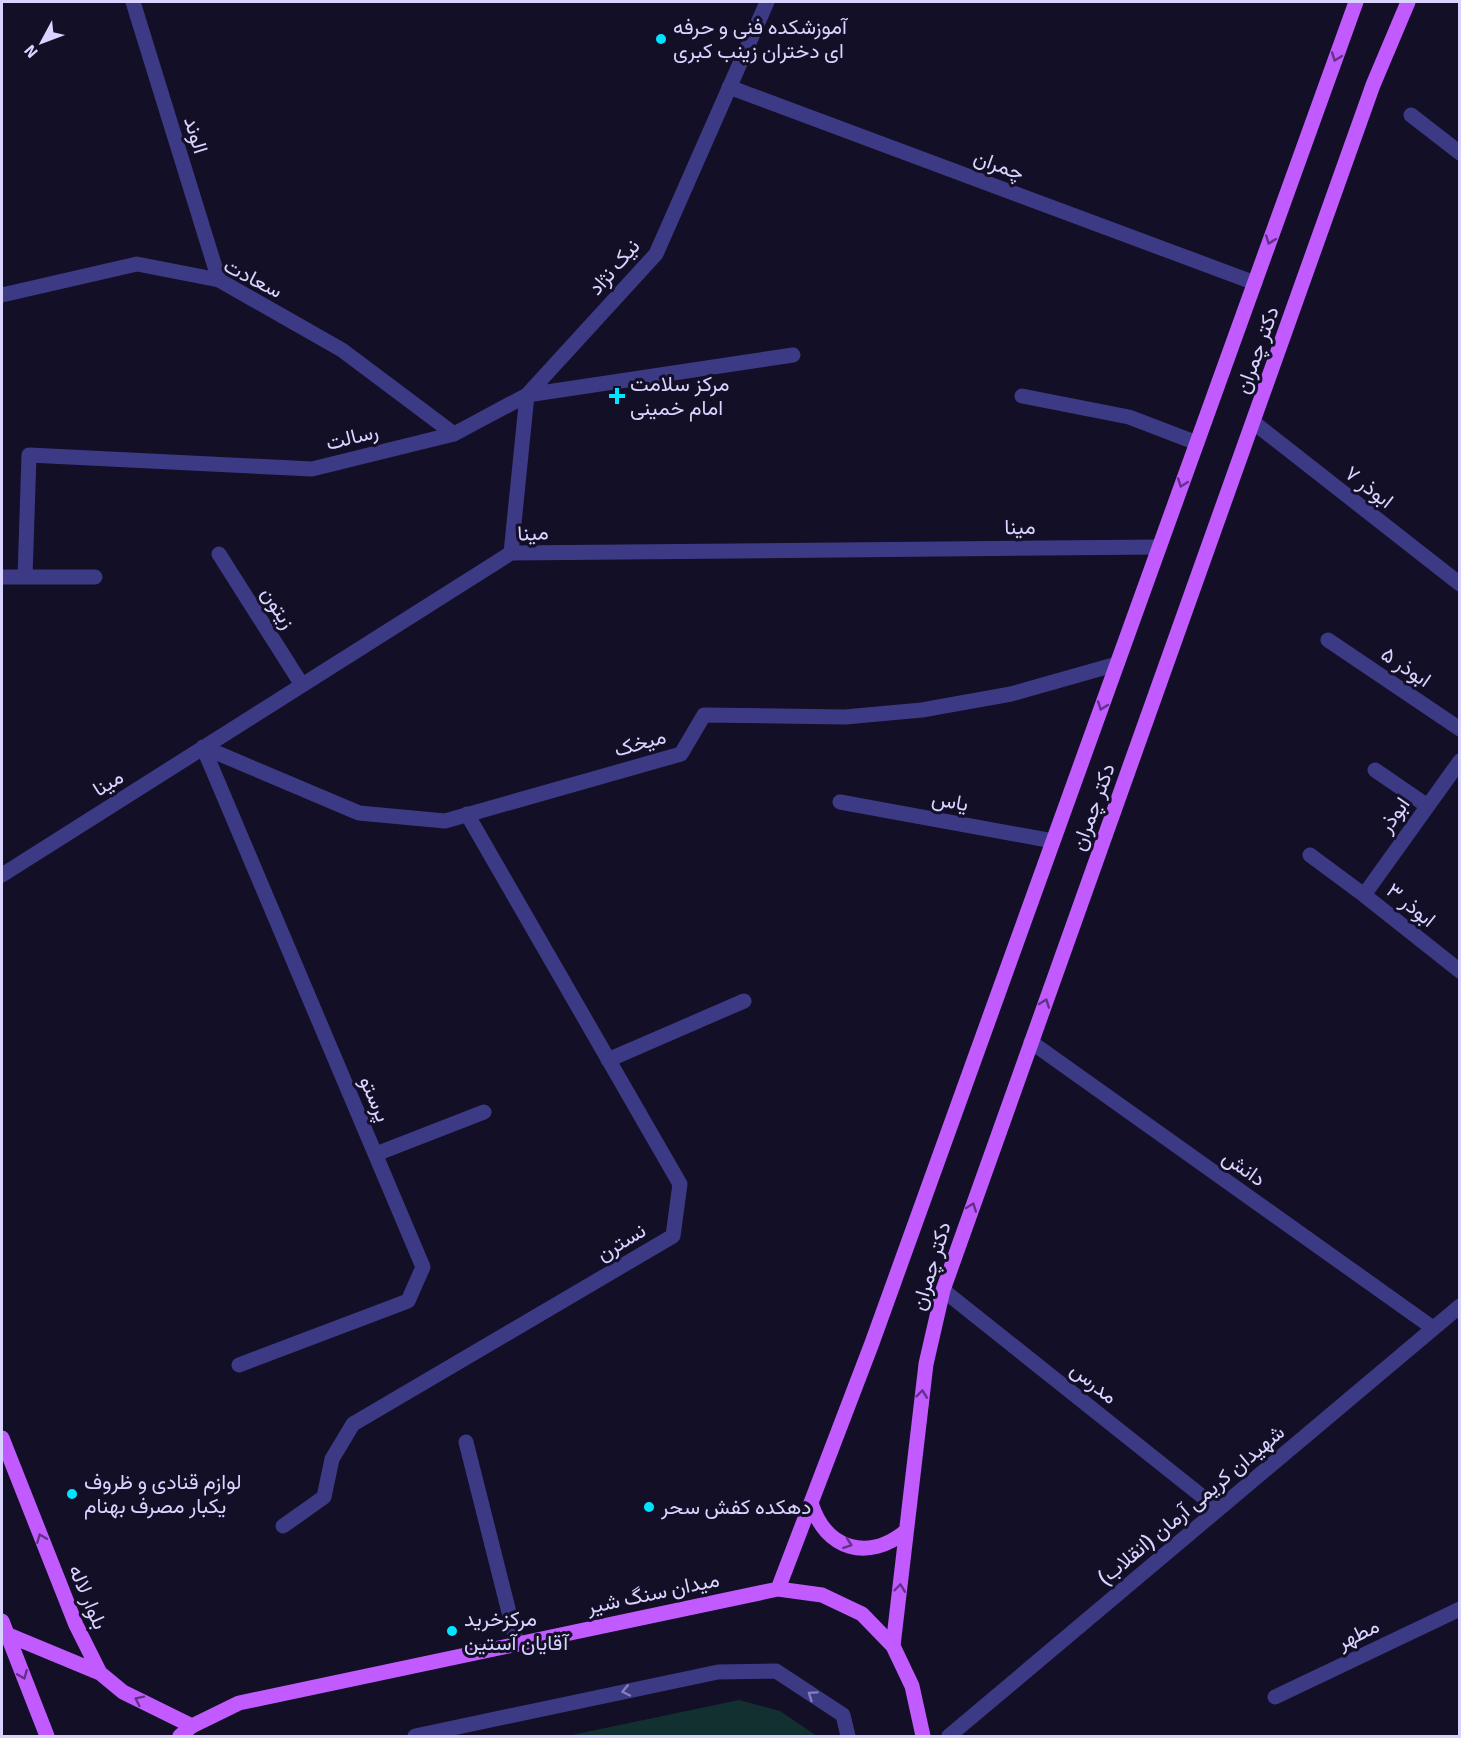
<svg xmlns="http://www.w3.org/2000/svg" width="1461" height="1738" font-family="Signika,Vazirmatn,sans-serif">
  <rect width="100%" height="100%" fill="#130f26"/>
  <!-- green -->
  <path fill="#12302f" d="M739,1700L780,1711L817,1736H567Z"/>
  <g fill="none" stroke-linecap="round" stroke-linejoin="round">
    <!-- minor -->
    <path stroke="#3d3a85" stroke-width="15" d="M133,2L219,280
      M729,87L1255,283
      M1411,115L1460,153
      M2,295L137,264L219,280L342,350L454,434
      M1022,396L1129,417L1197,443
      M1253,422L1460,584
      M511,553L527,395L656,254L767,2
      M219,554L302,685
      M2,577H95
      M25,577L29,455L312,469L454,434L527,395L793,355
      M1328,640L1460,729
      M203,747L359,813L445,821L681,754L704,715L845,717L922,710L1011,694L1117,664
      M203,747L423,1267L408,1301L239,1365
      M1375,770L1426,805
      M840,802L1053,841
      M1310,855L1364,895L1460,971
      M2,875L511,553L1159,547
      M1364,895L1460,761
      M1031,1042L1433,1328
      M608,1060L744,1001
      M376,1154L484,1112
      M943,1290L1218,1509
      M466,1442L517,1644
      M283,1526L324,1497L332,1459L353,1424L673,1236L680,1184L467,814
      M1275,1697L1460,1609
      M415,1736L718,1672L776,1671L843,1715L848,1736
      M949,1736L1460,1306"/>
    <!-- major -->
    <path stroke="#c25bff" stroke-width="15" d="M2,1438L76,1625L100,1673L123,1692L192,1726
      M811,1503C826,1550 868,1562 906,1531
      M778,1589L872,1343L1356,2
      M2,1621L47,1736
      M6,1634L100,1673
      M893,1646L926,1364L943,1290L1373,85L1408,2
      M180,1736L192,1726L239,1703L778,1589L822,1595L862,1614L893,1646L912,1686L923,1736"/>
  </g>
  <!-- one-way arrows -->
  <defs><path id="oneway-chevron" d="M-2-3.5L2.5 0L-2 3.5" fill="none" stroke-width="1.6" stroke-linecap="round" stroke-linejoin="round" transform="scale(1.5)"/></defs>
  <g stroke="#623188">
    <use href="#oneway-chevron" transform="translate(1336 57) rotate(110)"/>
    <use href="#oneway-chevron" transform="translate(1270 240) rotate(110)"/>
    <use href="#oneway-chevron" transform="translate(1182 483) rotate(110)"/>
    <use href="#oneway-chevron" transform="translate(1102 706) rotate(110)"/>
    <use href="#oneway-chevron" transform="translate(1045 1003) rotate(-70)"/>
    <use href="#oneway-chevron" transform="translate(972 1207) rotate(-70)"/>
    <use href="#oneway-chevron" transform="translate(922 1394) rotate(-83)"/>
    <use href="#oneway-chevron" transform="translate(41 1538) rotate(-112)"/>
    <use href="#oneway-chevron" transform="translate(848 1544) rotate(19)"/>
    <use href="#oneway-chevron" transform="translate(900 1588) rotate(-83)"/>
    <use href="#oneway-chevron" transform="translate(23 1675) rotate(68)"/>
    <use href="#oneway-chevron" transform="translate(139 1700) rotate(-154)"/>
  </g>
  <g stroke="#837fbc">
    <use href="#oneway-chevron" transform="translate(626 1691) rotate(168)"/>
    <use href="#oneway-chevron" transform="translate(812 1695) rotate(-146)"/>
  </g>
  <!-- markers -->
  <g fill="#00e5ff" stroke="#130f26" stroke-width="2">
    <circle cx="661" cy="39" r="6"/>
    <path d="M614 387h6v6h6v6h-6v6h-6v-6h-6v-6h6z"/>
    <circle cx="72" cy="1494" r="6"/>
    <circle cx="649" cy="1507" r="6"/>
    <circle cx="452" cy="1631" r="6"/>
  </g>
  <g text-anchor="middle" stroke-width="6" stroke-linejoin="round" paint-order="stroke">
    <!-- poi labels -->
    <g font-size="21" fill="#d9d4ff" stroke="#130f26" text-anchor="start">
      <text x="673" y="34">آموزشکده فنی و حرفه<tspan x="673" dy="24">ای دختران زینب کبری</tspan></text>
      <text x="630" y="391">مرکز سلامت<tspan x="630" dy="24">امام خمینی</tspan></text>
      <text x="84" y="1489">لوازم قنادی و ظروف<tspan x="84" dy="24">یکبار مصرف بهنام</tspan></text>
      <text x="661" y="1514">دهکده کفش سحر</text>
      <text x="464" y="1626">مرکزخرید<tspan x="464" dy="24">آقایان آستین</tspan></text>
    </g>
    <!-- street labels -->
    <g font-size="21" fill="#d9d4ff" stroke="#130f26">
      <text transform="translate(196 135) rotate(73)" y="7">الوند</text>
      <text transform="translate(999 165) rotate(20)" y="7">چمران</text>
      <text transform="translate(614 267) rotate(-49)" y="7">نیک نژاد</text>
      <text transform="translate(253 278) rotate(27)" y="7">سعادت</text>
      <text transform="translate(1257 350) rotate(-70)" y="7">دکتر چمران</text>
      <text transform="translate(352 437) rotate(-14)" y="7">رسالت</text>
      <text transform="translate(1369 487) rotate(38)" y="7">ابوذر ۷</text>
      <text transform="translate(1020 527) rotate(-1)" y="7">مینا</text>
      <text transform="translate(533 533) rotate(-3)" y="7">مینا</text>
      <text transform="translate(278 608) rotate(58)" y="7">زیتون</text>
      <text transform="translate(1406 667) rotate(34)" y="7">ابوذر ۵</text>
      <text transform="translate(640 743) rotate(-16)" y="7">میخک</text>
      <text transform="translate(108 783) rotate(-32)" y="7">مینا</text>
      <text transform="translate(950 801) rotate(10)" y="7">یاس</text>
      <text transform="translate(1093 807) rotate(-70)" y="7">دکتر چمران</text>
      <text transform="translate(1394 815) rotate(-55)" y="7">ابوذر</text>
      <text transform="translate(1411 905) rotate(39)" y="7">ابوذر ۳</text>
      <text transform="translate(375 1099) rotate(67)" y="7">پرستو</text>
      <text transform="translate(1244 1168) rotate(35)" y="7">دانش</text>
      <text transform="translate(621 1242) rotate(-31)" y="7">نسترن</text>
      <text transform="translate(931 1266) rotate(-73)" y="7">دکتر چمران</text>
      <text transform="translate(1094 1383) rotate(39)" y="7">مدرس</text>
      <text transform="translate(1191 1505) rotate(-40)" y="7">شهیدان کریمی آرمان (انقلاب)</text>
      <text transform="translate(653 1593) rotate(-12)" y="7">میدان سنگ شیر</text>
      <text transform="translate(88 1597) rotate(67)" y="7">بلوار لاله</text>
      <text transform="translate(1358 1634) rotate(-26)" y="7">مطهر</text>
    </g>
  </g>
  <!-- border -->
  <rect width="1461" height="1738" fill="none" stroke="#d9d4ff" stroke-width="6"/>
  <!-- north arrow -->
  <g transform="translate(42 42) rotate(229)" stroke="#130f26" stroke-width="4.5" paint-order="stroke">
  <path d="M0-4.5L10 22L0 15L-10 22Z" fill="#d9d4ff"/>
  <text y="-9" font-size="16" font-weight="bold" text-anchor="middle" fill="#d9d4ff">N</text>
  </g>
</svg>
